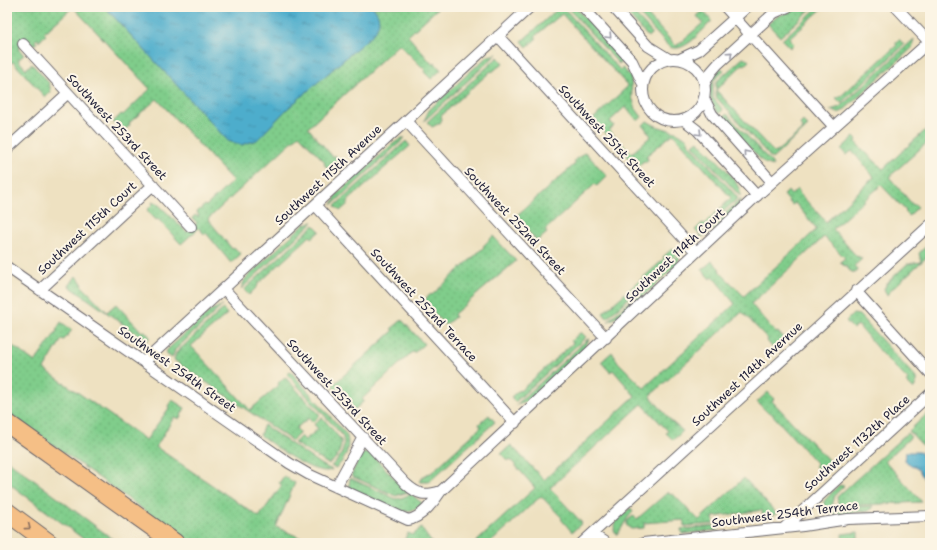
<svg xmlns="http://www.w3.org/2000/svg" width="937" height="550" font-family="'Shantell Sans',sans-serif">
  <defs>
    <pattern id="grass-dots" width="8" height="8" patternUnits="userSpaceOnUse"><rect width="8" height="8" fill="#80cd8b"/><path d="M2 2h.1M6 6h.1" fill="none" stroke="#6eb079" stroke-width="1.8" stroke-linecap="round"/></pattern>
    <pattern id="water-ripples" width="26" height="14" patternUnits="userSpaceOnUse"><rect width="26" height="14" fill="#4eadcc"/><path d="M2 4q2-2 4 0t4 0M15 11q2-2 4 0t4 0" fill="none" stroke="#408ca7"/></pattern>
  </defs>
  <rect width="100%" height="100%" fill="#fcf5e5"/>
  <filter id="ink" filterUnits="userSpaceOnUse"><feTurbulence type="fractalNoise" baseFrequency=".025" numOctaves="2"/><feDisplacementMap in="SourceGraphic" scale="8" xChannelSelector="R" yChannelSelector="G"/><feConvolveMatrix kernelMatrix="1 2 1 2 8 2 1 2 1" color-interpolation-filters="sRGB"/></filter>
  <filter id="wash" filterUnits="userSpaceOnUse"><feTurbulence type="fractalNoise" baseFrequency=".012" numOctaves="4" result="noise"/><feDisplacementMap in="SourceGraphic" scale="16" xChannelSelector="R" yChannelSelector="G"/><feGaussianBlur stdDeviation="0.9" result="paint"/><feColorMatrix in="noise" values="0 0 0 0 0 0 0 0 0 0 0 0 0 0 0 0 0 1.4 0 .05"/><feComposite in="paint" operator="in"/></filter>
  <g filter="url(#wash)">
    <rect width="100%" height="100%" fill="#eee1c1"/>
    <!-- grass -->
    <path fill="url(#grass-dots)" stroke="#517863" d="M7,7H73L44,33L46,35L39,41L37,39L35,41L37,43L33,45L28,40L18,48L24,55L18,60L26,69L32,64L49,83L51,92L45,97L13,62L7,66Z
      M73,7H105L228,141L241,145L257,140L287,109L371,36C380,25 382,19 373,7H439L408,36L433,65L435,63L441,70L431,79L424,72L425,70L399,44L308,128L333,157L335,155L341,162L331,172L324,164L325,162L299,135L208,219L232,249L234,247L241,254L231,263L206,233L204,234L199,228L181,244L158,219L156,220L147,210L153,204L152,202L158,204L187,232L197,223L192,218L195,215L198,217L199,216L197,212L205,205L206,206L233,181L157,99L129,123L130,125L123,132L113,122L121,114L123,115L150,89Z
      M560,7H563L620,70L623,68L631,77L632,97L636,109L642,117L638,121L625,107L610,121L614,126L609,130L618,139L614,142L593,119L628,86L562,14L535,36L537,38L527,47L522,41Z
      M567,7H575L624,60L619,64Z
      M621,7H628L652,33L648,37Z
      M633,7H640L676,46L703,23L697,16L703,11L712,21C702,30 683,56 668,46Z
      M803,7H813L780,37L768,24L778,16Z
      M818,7H824L789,38L794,44L790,48L782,40Z
      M899,39L904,45L841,103L836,98L842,95L897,45L895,43Z
      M914,39L912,48L843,111L838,113L830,110L840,107Z
      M497,54L424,121L429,110L472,70L488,56Z
      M498,57L503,63L492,72L491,71L441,116L442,119L440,123L432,127L427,122Z
      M744,57L749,61L745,65L743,64L716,90L768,146L775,153L803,129L800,124L803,121L808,126L772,159L716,97V82Z
      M721,68L724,71L713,81V98L723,110L719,114C705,97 707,83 721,68Z
      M727,114L772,163L773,166L764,163L722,118Z
      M647,121C661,131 678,128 689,141L688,142L738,198L699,234L695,230L702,223L704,224L731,198L673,134L646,156L648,159L647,162L644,161L637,167L619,148L623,144L632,153L651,136L643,125Z
      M930,126V140L889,177L913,205L915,204L918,207L909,216L905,212L906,211L881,185L833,229L857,257L858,256L862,259L854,266L858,271L855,273L850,271L845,265L844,266L840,262L845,258L824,237L751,304L776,333L778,332L784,339L773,348L767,341L768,339L742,312L650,396L673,423L683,431L673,440L666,433L668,431L642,404L550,488L582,523L572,532L561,519L562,518L541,496L490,543H475L535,488L510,459L508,461L501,454L511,445L544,480L635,396L613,370L610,372L601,362L612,352L618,362L644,388L735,304L713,277L710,279L702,270L712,261L719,268L720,272L744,296L817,229L795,203L792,205L784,195L788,191L791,195L797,189L800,194L826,222L874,177L852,151L846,155L841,149L854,137L857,140L856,142L857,144L883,169Z
      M402,138H405L332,205L337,194L394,143Z
      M406,141L410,146L381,171V172L349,200L348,204L340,211L335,206Z
      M698,141C707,151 744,183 740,196L693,145Z
      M585,152L607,176L597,186L595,184L545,230L547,233L537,241L515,217L576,163L574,161Z
      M741,199C739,209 710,237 699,237Z
      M313,222L241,289L245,279L304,224Z
      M314,225L320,231L312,238L310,236L257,285L258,286L249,295L244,290Z
      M493,236L516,261L454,314L455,317L445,325L423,301L431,294L432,295L484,247L483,246Z
      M930,243V254L890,291L887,295L884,289L887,283L907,264L921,262L919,253Z
      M673,248L678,253L607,318L603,313L664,259L663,257Z
      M680,254C680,258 679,260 677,263C670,273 618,321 608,321Z
      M76,276L82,283L81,285L107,312L116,304L142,332L144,330L150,337L147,341L69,286Z
      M222,306L175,350L172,358L166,354L167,350L211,310Z
      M223,309L227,314L191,346L250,410L279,385L278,383L285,377L320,415L313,422L309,418L296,428L300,433L292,441L174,360L176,353Z
      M853,314L859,315L916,378V385L913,389L906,382L908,380L881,353L858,325L853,329L846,321Z
      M402,320L424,344L414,353L412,352L362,399L364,401L354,410L332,386L393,331L391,329Z
      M61,322L72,330L64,340L62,339L44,369L146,440L169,408L168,406L172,400L185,408L179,419L174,417L156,447L259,517L282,485L279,483L284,476L295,483L276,527L312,543H190L7,412V342L35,362L57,331L56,330Z
      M581,332L586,337L515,402L511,397L519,390L520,391L573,343L571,341Z
      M589,338L585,349L546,385L527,402L516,405Z
      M291,372L346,434C351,445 346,461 335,468L331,466C341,459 347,446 342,435L287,374Z
      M768,392L774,399L772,401L831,463L822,473L815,466L817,464L770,412L768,413L757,402Z
      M930,411C930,422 933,441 925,448L909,431Z
      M489,415L495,422L429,482H420L419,481L427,474L431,473L481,427L479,424Z
      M322,417L341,440C342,449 337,460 328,464L294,443L301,436L305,440L318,429L314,424Z
      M264,425L320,464L332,470C314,477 275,446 260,435Z
      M907,433L911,437L885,461L922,502L841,506L838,504L837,497Z
      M364,453L371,454L408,492L396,496L351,476L360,456Z
      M7,460L118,543H89L7,482Z
      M350,478L396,499L401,498L411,494L423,504L416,509L403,512L351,489L349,485Z
      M744,478L777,514L763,517L762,510L713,517L714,524L684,526V520L644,523V528L631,529L627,526V521L633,516L637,519L668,492L671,495L673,494L699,520Z
      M839,485L844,486L835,495L833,503L828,512L824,508V501Z
      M835,505L841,508L873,506L869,511L831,514Z
      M630,508L633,512C625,519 624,526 617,535L614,530L615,522Z
      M717,526L718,530L682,534L681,529Z
      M421,528L432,543H403L408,533L413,535Z
      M858,532V543H843L842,534Z"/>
    <!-- water -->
    <path fill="url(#water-ripples)" stroke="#386884" d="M105,7H373C382,18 380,26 371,36L287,109L257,140L241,145L228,141Z
      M906,452H921L923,458L930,464V487H928L919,470L905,461Z"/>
  </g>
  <g filter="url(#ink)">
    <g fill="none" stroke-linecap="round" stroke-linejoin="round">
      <!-- street casing -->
      <g stroke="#69656a" stroke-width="12">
        <path id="street" d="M583,7L632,61L642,82
          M613,7L648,46L669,59
          M725,7L834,127
          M896,7L929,42
          M498,36L696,252
          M23,44L191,227
          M643 90a31 31 0 1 1 62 0a31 31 0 1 1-62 0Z
          M680,59L699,50L747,7
          M705,83L711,72L718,64L774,13L788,7
          M704,98L712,114L772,182
          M684,120L697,130L757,196
          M406,121L606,338
          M7,149L68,93
          M315,205L515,423
          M7,267L289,463L308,474L408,520C421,518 434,502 441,491L750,202L930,41
          M224,289L406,484C418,495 425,496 441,491
          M40,290L153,185
          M856,291L930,373
          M144,362L530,7
          M336,487L363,437
          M784,528L930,394
          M592,534L606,543
          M582,543L930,225
          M643,543L803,526L848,519L930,516"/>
      </g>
      <!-- highway casing -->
      <g stroke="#69656a" stroke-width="20">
        <path id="highway" d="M7,423L175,543
          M7,512L49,543"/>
      </g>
      <!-- street -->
      <use href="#street" stroke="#fff" stroke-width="10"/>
      <!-- highway -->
      <use href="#highway" stroke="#f5bf86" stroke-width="18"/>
    </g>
    <!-- one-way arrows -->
    <defs><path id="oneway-chevron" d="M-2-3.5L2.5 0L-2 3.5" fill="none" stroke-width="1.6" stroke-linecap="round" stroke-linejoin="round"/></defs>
    <g stroke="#9c9ca7">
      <use href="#oneway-chevron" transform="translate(609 36) rotate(47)"/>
      <use href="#oneway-chevron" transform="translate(730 54) rotate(-42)"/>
      <use href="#oneway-chevron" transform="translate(699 133) rotate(45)"/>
      <use href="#oneway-chevron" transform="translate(746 153) rotate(-131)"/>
    </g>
    <use stroke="#8c7060" href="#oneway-chevron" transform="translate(28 527) rotate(37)"/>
  </g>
  <g text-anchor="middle" stroke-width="4" stroke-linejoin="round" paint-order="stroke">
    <!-- street labels -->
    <g font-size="12" fill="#22223b" stroke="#fcf5e5">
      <text transform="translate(117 127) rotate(47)" y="4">Southwest 253rd Street</text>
      <text transform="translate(607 136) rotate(47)" y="4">Southwest 251st Street</text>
      <text transform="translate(328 175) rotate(-43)" y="4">Southwest 115th Avenue</text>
      <text transform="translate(515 221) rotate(47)" y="4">Southwest 252nd Street</text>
      <text transform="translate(87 228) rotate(-43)" y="4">Southwest 115th Court</text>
      <text transform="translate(675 255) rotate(-43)" y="4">Southwest 114th Court</text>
      <text transform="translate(424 305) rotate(47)" y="4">Southwest 252nd Terrace</text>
      <text transform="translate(177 369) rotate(35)" y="4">Southwest 254th Street</text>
      <text transform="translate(747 374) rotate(-43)" y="4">Southwest 114th Avernue</text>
      <text transform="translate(337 392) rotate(47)" y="4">Southwest 253rd Street</text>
      <text transform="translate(857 443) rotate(-42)" y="4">Southwest 1132th Place</text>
      <text transform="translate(785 514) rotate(-7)" y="4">Southwest 254th Terrace</text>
    </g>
  </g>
  <!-- margin -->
  <rect width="937" height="550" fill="none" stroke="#fcf5e5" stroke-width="24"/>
</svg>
